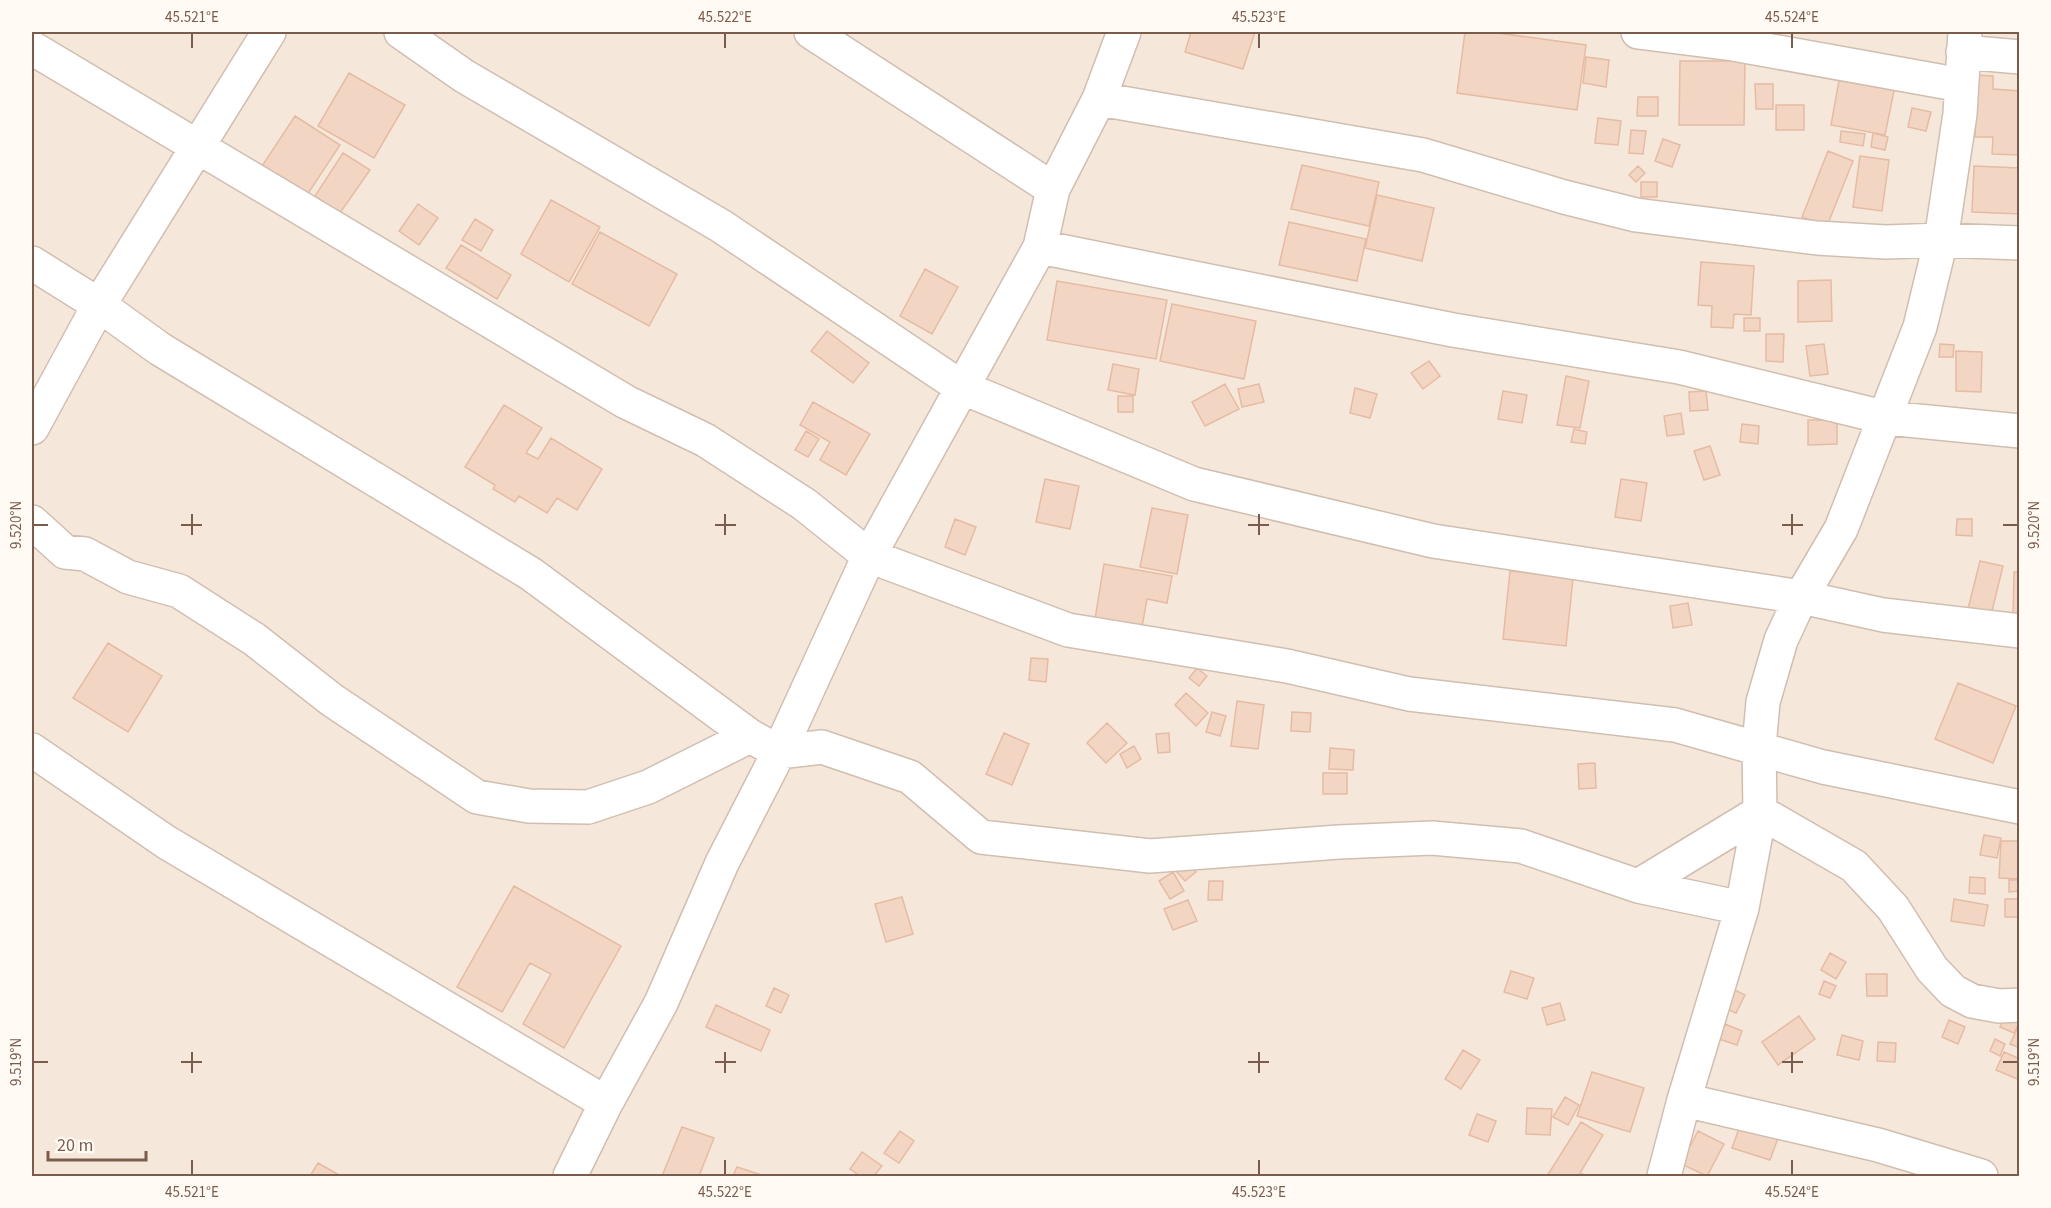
<svg xmlns="http://www.w3.org/2000/svg" width="2051" height="1208" font-family="'Source Sans 3',sans-serif">
  <rect width="100%" height="100%" fill="#fdf6ec"/>
  <!-- residential -->
  <path fill="#f5e8da" d="M32,32H2019V1176H32Z"/>
  <!-- building -->
  <path fill="#f3d5c3" stroke="#e6bba3" stroke-width="1.5" d="M1191,32H1255L1243,69L1185,52Z
    M1465,32H1490L1586,45L1577,110L1457,93Z
    M1586,57L1609,60L1606,87L1583,83Z
    M1680,61H1745L1744,125H1679Z
    M349,73L405,105L374,158L318,126Z
    M1840,75L1895,86L1885,135L1831,125Z
    M1977,75L1993,76V89L2020,91V155L1992,154L1993,137H1975Z
    M1755,84H1773V109H1756Z
    M1638,97H1658V116H1637Z
    M1776,105H1804V130H1776Z
    M1912,108L1931,112L1926,131L1908,127Z
    M295,116L340,145L307,195L262,166Z
    M1598,118L1621,121L1618,145L1595,143Z
    M1631,130L1646,131L1643,154L1629,153Z
    M1841,131L1865,134L1863,146L1840,142Z
    M1873,133L1888,137L1885,150L1871,147Z
    M1663,139L1680,145L1672,167L1655,161Z
    M1828,151L1853,161L1827,226L1802,217Z
    M343,153L370,170L340,213L315,196Z
    M1860,156L1889,160L1882,211L1853,207Z
    M1302,165L1379,182L1369,226L1291,209Z
    M1638,166L1645,173L1636,182L1629,175Z
    M1974,166L2020,168V214L1972,212Z
    M1641,182H1657V197H1641Z
    M1377,195L1434,208L1422,261L1365,248Z
    M551,200L600,227L569,282L521,254Z
    M418,204L438,218L419,245L399,231Z
    M475,219L493,230L481,251L462,240Z
    M1289,222L1366,239L1357,281L1279,265Z
    M600,232L677,274L649,326L572,284Z
    M461,245L511,275L497,299L446,268Z
    M1701,262L1754,266L1751,315L1734,314L1733,328L1711,327L1712,306L1698,305Z
    M925,269L958,287L932,334L900,316Z
    M1831,280L1832,321L1798,322V281Z
    M1057,281L1167,300L1156,359L1047,340Z
    M1172,304L1256,321L1244,379L1160,361Z
    M1744,318H1760V331H1744Z
    M827,331L869,363L853,383L811,351Z
    M1766,334H1784L1783,362L1766,361Z
    M1824,344L1828,374L1810,376L1806,346Z
    M1940,344L1954,345L1953,357H1939Z
    M1956,351L1982,352L1981,392L1956,391Z
    M1429,361L1440,376L1423,389L1411,373Z
    M1113,364L1139,369L1135,395L1108,390Z
    M1566,376L1589,381L1580,428L1557,425Z
    M1225,384L1239,409L1205,426L1192,402Z
    M1259,384L1264,402L1242,407L1238,389Z
    M1355,388L1377,394L1370,418L1350,413Z
    M1503,391L1527,395L1522,423L1498,419Z
    M1706,391L1708,410L1690,411L1689,392Z
    M1118,396H1133V412H1118Z
    M813,402L870,434L846,475L820,460L830,442L800,425Z
    M504,405L542,428L526,453L538,459L551,438L602,469L577,510L557,498L547,513L519,496L515,502L493,489L495,485L465,467Z
    M1681,413L1684,434L1667,436L1664,416Z
    M1808,420H1837V444L1808,445Z
    M1742,424L1759,426L1758,444L1740,442Z
    M1574,429L1587,432L1585,444L1571,442Z
    M806,431L819,439L808,457L795,450Z
    M1710,446L1720,475L1704,480L1694,451Z
    M1045,479L1079,486L1070,529L1036,522Z
    M1621,479L1647,483L1641,521L1615,517Z
    M1152,508L1188,515L1177,574L1140,567Z
    M955,519L976,527L965,555L945,547Z
    M1957,519H1972V536L1956,535Z
    M1980,561L2003,566L1991,615L1968,609Z
    M1104,564L1172,576L1167,603L1147,599L1142,627L1095,619Z
    M1510,571L1573,578L1566,646L1503,639Z
    M2014,572H2020V616H2013Z
    M1688,603L1692,625L1673,628L1670,606Z
    M108,643L162,676L128,732L73,698Z
    M1031,658L1048,659L1046,682L1029,680Z
    M1197,668L1207,676L1199,686L1189,678Z
    M1958,683L2016,706L1993,763L1935,739Z
    M1186,693L1208,713L1196,726L1175,705Z
    M1237,701L1264,705L1258,749L1231,746Z
    M1212,712L1226,716L1220,736L1206,732Z
    M1292,712L1311,713L1310,732L1291,731Z
    M1107,723L1127,743L1106,763L1087,743Z
    M1004,733L1029,744L1012,785L986,774Z
    M1169,733L1170,752L1158,753L1156,734Z
    M1134,746L1141,759L1127,768L1120,754Z
    M1330,748L1354,750L1353,770L1329,769Z
    M1595,763L1596,788L1579,789L1578,764Z
    M1323,773H1347V794H1323Z
    M1984,835L2001,838L1997,858L1980,855Z
    M2001,841H2020V879L1999,878Z
    M1187,861L1196,872L1185,881L1176,871Z
    M1173,872L1184,891L1170,899L1159,881Z
    M1970,877L1985,878V894L1969,893Z
    M2009,880H2020V891L2009,892Z
    M1209,881H1223L1222,900H1208Z
    M514,886L621,946L564,1048L523,1024L551,974L530,963L502,1012L457,987Z
    M902,897L913,934L886,942L875,904Z
    M1954,899L1988,905L1984,926L1951,921Z
    M2005,899H2020V917H2005Z
    M1188,900L1197,921L1173,930L1164,909Z
    M1830,953L1846,962L1836,979L1821,970Z
    M1511,971L1534,978L1527,999L1504,992Z
    M1866,974H1887V996H1867Z
    M1824,981L1836,986L1830,998L1819,994Z
    M774,988L789,995L781,1013L766,1006Z
    M1731,988L1745,995L1736,1013L1722,1007Z
    M1560,1003L1565,1020L1547,1025L1542,1008Z
    M716,1005L770,1030L761,1051L706,1027Z
    M2006,1014L2020,1021L2014,1033L2000,1027Z
    M1799,1016L1815,1039L1778,1065L1762,1042Z
    M1949,1020L1965,1027L1958,1044L1942,1037Z
    M1725,1024L1742,1031L1737,1045L1719,1039Z
    M2018,1027H2020V1048L2010,1044Z
    M1842,1035L1863,1041L1859,1060L1837,1055Z
    M1995,1039L2005,1044L2000,1056L1990,1051Z
    M1878,1042L1896,1043L1895,1062L1877,1061Z
    M1463,1050L1480,1060L1461,1089L1445,1079Z
    M2004,1052L2020,1059V1080L1996,1070Z
    M1592,1072L1644,1088L1630,1132L1577,1116Z
    M1565,1097L1579,1105L1568,1125L1553,1117Z
    M1527,1108L1552,1109L1550,1135L1526,1134Z
    M1477,1114L1496,1121L1488,1142L1469,1135Z
    M1581,1122L1603,1135L1580,1173L1587,1176H1547Z
    M1740,1126L1778,1138L1770,1160L1732,1148Z
    M682,1127L714,1138L699,1176H662Z
    M900,1131L914,1141L899,1163L884,1153Z
    M1698,1131L1724,1144L1707,1176L1681,1164Z
    M862,1152L882,1166L874,1176H860L850,1169Z
    M318,1163L341,1176H310Z
    M737,1167L762,1175L761,1176H733Z"/>
  <g fill="none" stroke-linecap="round" stroke-linejoin="round">
    <!-- minor casing -->
    <g stroke="#d1beb0" stroke-width="36">
      <path id="minor" d="M401,32L464,76L721,226L961,387L1194,484L1433,541L1801,597L1883,615L2020,631
        M811,32L1053,189
        M1638,32L1733,44L1961,85
        M32,48L626,402L705,440L804,504L869,556L1068,630L1287,666L1409,694L1675,725L1823,767L2020,807
        M1963,52L2020,57
        M1099,99L1423,155L1564,197L1636,215L1817,238L1886,242L1941,240L2020,243
        M1040,247L1453,330L1679,367L1887,418L2020,431
        M32,263L99,305L160,349L531,574L750,736L779,752L822,747L910,777L981,837L1150,856L1339,842L1432,838L1521,846L1638,886L1742,908
        M32,428L99,305L269,32
        M32,522L65,552L85,554L128,577L179,591L254,639L332,700L477,797L529,806L588,807L648,787L750,736
        M32,750L166,842L606,1103
        M1638,886L1760,812L1854,866L1893,908L1932,969L1953,991L1972,1001L1999,1006L2020,1005
        M1684,1100L1878,1145L1981,1176
        M570,1176L606,1103L661,1003L722,863L779,752L869,556L1040,247L1053,189L1099,99L1124,32
        M1664,1176L1684,1100L1742,908L1760,812L1759,747L1763,702L1781,640L1801,597L1841,529L1920,327L1941,240L1960,114L1965,32"/>
    </g>
    <!-- minor -->
    <use href="#minor" stroke="#fff" stroke-width="33"/>
  </g>
  <!-- ticks -->
  <path fill="none" stroke="#7a5c4d" stroke-width="2" d="M192,33V48M725,33V48M1259,33V48M1792,33V48M192,514V535M725,514V535M1259,514V535M1792,514V535M33,525H48M181,525H202M715,525H736M1248,525H1269M1782,525H1803M2003,525H2018M192,1052V1073M725,1052V1073M1259,1052V1073M1792,1052V1073M33,1062H48M181,1062H202M715,1062H736M1248,1062H1269M1782,1062H1803M2003,1062H2018M192,1160V1175M725,1160V1175M1259,1160V1175M1792,1160V1175"/>
  <!-- border -->
  <rect width="2051" height="1208" fill="none" stroke="#fffaf3" stroke-width="66"/>
  <!-- scale -->
  <path d="M48 1151v9h98v-9" fill="none" stroke="#7a5c4d" stroke-width="3"/>
  <text x="57" y="1151" font-size="18" fill="#7a5c4d" stroke="#fffaf3" stroke-width="4.5" paint-order="stroke">20 m</text>
  <rect x="33" y="33" width="1985" height="1142" fill="none" stroke="#7a5c4d" stroke-width="2"/>
  <g font-size="15" text-anchor="middle" fill="#7a5c4d">
    <text x="192" y="22">45.521°E</text>
    <text x="725" y="22">45.522°E</text>
    <text x="1259" y="22">45.523°E</text>
    <text x="1792" y="22">45.524°E</text>
    <text transform="translate(16 525) rotate(-90)" y="5">9.520°N</text>
    <text transform="translate(2034 525) rotate(-90)" y="5">9.520°N</text>
    <text transform="translate(16 1062) rotate(-90)" y="5">9.519°N</text>
    <text transform="translate(2034 1062) rotate(-90)" y="5">9.519°N</text>
    <text x="192" y="1197">45.521°E</text>
    <text x="725" y="1197">45.522°E</text>
    <text x="1259" y="1197">45.523°E</text>
    <text x="1792" y="1197">45.524°E</text>
  </g>
</svg>
